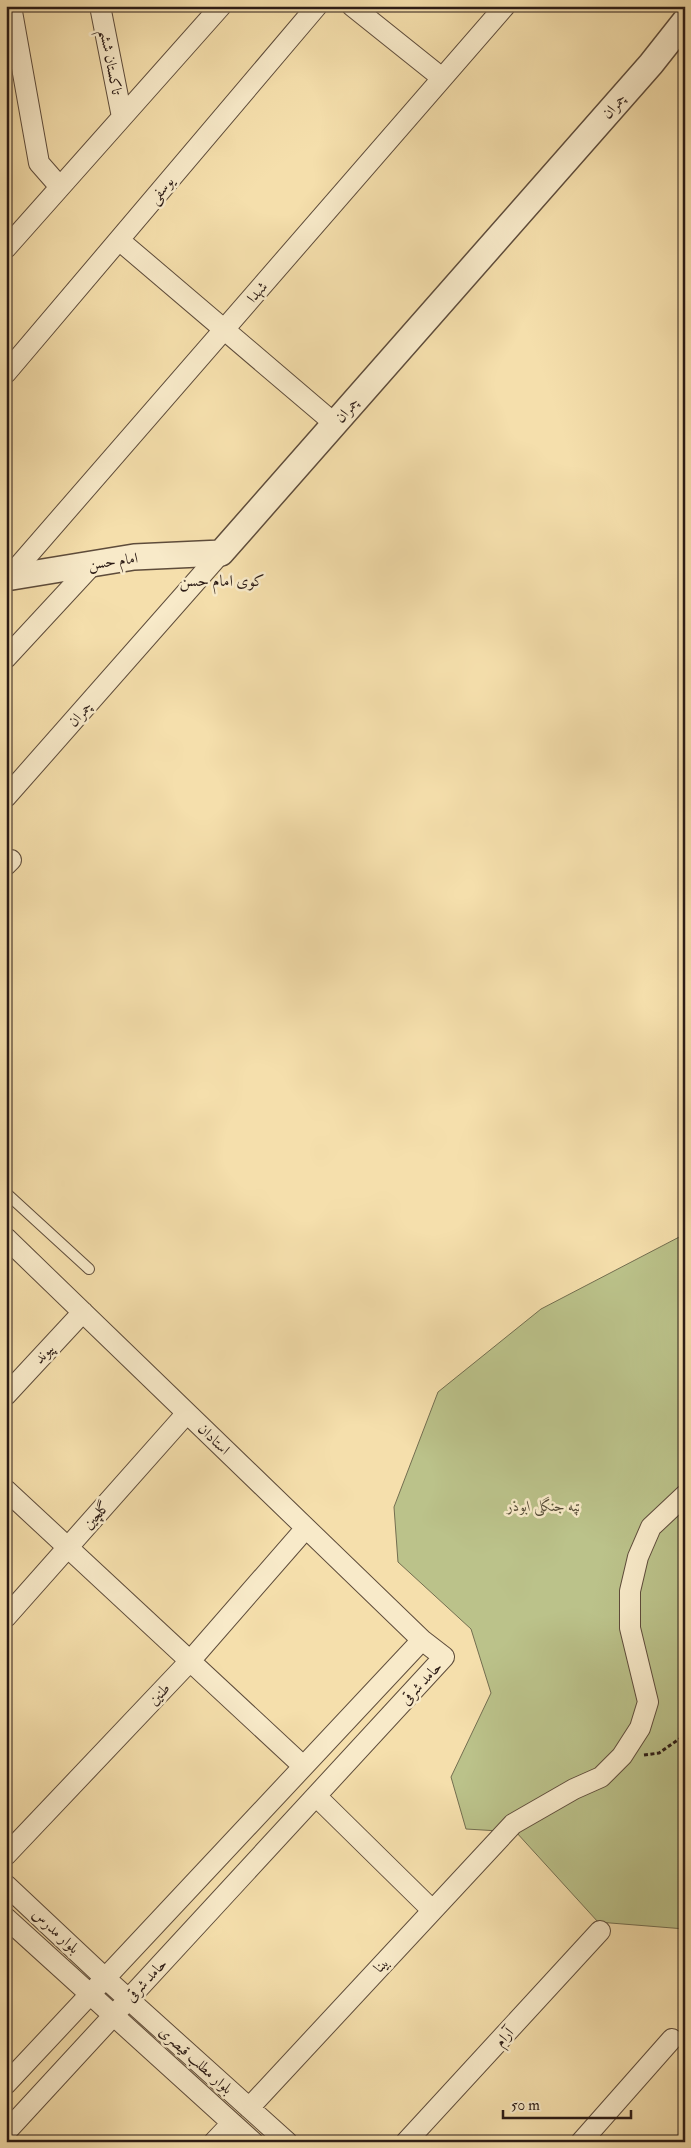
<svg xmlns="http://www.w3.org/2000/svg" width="691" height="2148" font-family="'IM FELL Double Pica',Amiri,serif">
  <rect width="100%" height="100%" fill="#f5dfac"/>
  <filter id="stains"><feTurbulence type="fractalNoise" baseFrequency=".004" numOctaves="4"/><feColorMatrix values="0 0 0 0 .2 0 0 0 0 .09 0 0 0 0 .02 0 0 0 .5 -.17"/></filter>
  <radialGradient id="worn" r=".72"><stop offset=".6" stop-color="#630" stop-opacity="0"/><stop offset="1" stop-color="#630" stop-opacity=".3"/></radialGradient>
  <!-- green -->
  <path fill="#bbc28a" stroke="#736e50" d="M685,1234V1929L598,1922L516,1832L466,1829L451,1777L491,1693L471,1629L398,1562L394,1507L438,1392L541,1309Z"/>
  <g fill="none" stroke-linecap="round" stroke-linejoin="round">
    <!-- service casing -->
    <g stroke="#5e4c3b" stroke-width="12">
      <path id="service" d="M6,1193L89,1269"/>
    </g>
    <!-- minor casing -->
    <g stroke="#5e4c3b" stroke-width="22">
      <path id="minor" d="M11,6L39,163L60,187
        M100,6L122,117
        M352,6L442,78
        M119,240L335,424
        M6,248L221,6
        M6,373L317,6
        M9,577L505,6
        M6,658L94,563
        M6,797L221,553
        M6,865L11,860
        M6,1238L422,1640L444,1657L6,2132
        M6,1395L83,1312
        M6,1490L303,1766
        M6,1617L187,1413
        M316,1796L432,1910
        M6,1855L190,1661L306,1528
        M6,1885L105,1978L287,2142
        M6,1918L253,2142
        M6,2084L422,1640
        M249,2108L513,1824L574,1789L601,1777L622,1756L640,1728L648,1702L630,1628V1591L638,1557L651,1527L685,1495
        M214,2142L232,2123
        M406,2142L600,1931
        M581,2142L672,2039"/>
    </g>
    <!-- tertiary casing -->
    <g stroke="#5e4c3b" stroke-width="28">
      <path id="tertiary" d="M6,578L134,557L221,553L651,64L685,21"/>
    </g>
    <!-- path -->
    <path stroke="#2b1b15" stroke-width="3" stroke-dasharray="4 2.5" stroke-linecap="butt" d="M644,1755L659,1753L685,1735"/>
    <!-- service -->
    <use href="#service" stroke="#f8eac9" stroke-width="10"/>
    <!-- minor -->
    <use href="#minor" stroke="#f8eac9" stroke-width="20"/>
    <!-- tertiary -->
    <use href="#tertiary" stroke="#f8eac9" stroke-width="25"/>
  </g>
  <g text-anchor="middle" stroke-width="5" stroke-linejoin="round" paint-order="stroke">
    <!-- street labels -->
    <g font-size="15" fill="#2b1b15" stroke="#f8eac9">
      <text transform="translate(111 62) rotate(79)" y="5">تاکستان ششم</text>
      <text transform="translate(614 106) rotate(-49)" y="5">چمران</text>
      <text transform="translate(161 190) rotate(-50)" y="5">یوسفی</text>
      <text transform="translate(257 292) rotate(-49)" y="5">شهدا</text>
      <text transform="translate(347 410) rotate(-49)" y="5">چمران</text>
      <text transform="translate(113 561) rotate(-8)" y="5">امام حسن</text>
      <text transform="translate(80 714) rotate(-48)" y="5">چمران</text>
      <text transform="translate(44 1353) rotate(-47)" y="5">پیوند</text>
      <text transform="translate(214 1439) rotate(44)" y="5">استادان</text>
      <text transform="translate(96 1515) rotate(-48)" y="5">گلچین</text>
      <text transform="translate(421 1683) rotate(-47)" y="5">حامد شرقی</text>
      <text transform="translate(159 1694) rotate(-47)" y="5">طنین</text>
      <text transform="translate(56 1931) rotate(43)" y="5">بلوار مدرس</text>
      <text transform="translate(381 1965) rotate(-47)" y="5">بینا</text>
      <text transform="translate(146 1980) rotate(-47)" y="5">حامد شرقی</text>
      <text transform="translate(504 2037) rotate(-47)" y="5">آرام</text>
      <text transform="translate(196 2060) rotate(42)" y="5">بلوار مطلب قیصری</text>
    </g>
    <!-- park labels -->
    <g font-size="15" font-style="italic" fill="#564d38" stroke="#f8eac9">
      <text x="544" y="1511">تپه جنگلی ابوذر</text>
    </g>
    <!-- neighbourhood labels -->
    <g font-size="16" fill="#2b1b15" stroke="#f8eac9">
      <text x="222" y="586">کوی امام حسن</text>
    </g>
  </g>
  <!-- margin -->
  <rect width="691" height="2148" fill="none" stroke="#f5dfac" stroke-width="25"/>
  <rect x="8" y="8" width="676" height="2133" fill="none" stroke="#2b1b15" stroke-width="2.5"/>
  <rect x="12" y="12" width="666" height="2123" fill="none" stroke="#2b1b15"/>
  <!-- scale -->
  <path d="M503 2110v8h128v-8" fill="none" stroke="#2b1b15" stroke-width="2.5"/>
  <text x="511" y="2110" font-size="15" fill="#2b1b15" stroke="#f8eac9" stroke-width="4" paint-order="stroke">50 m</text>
  <rect width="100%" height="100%" filter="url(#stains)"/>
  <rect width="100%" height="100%" fill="url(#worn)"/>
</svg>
